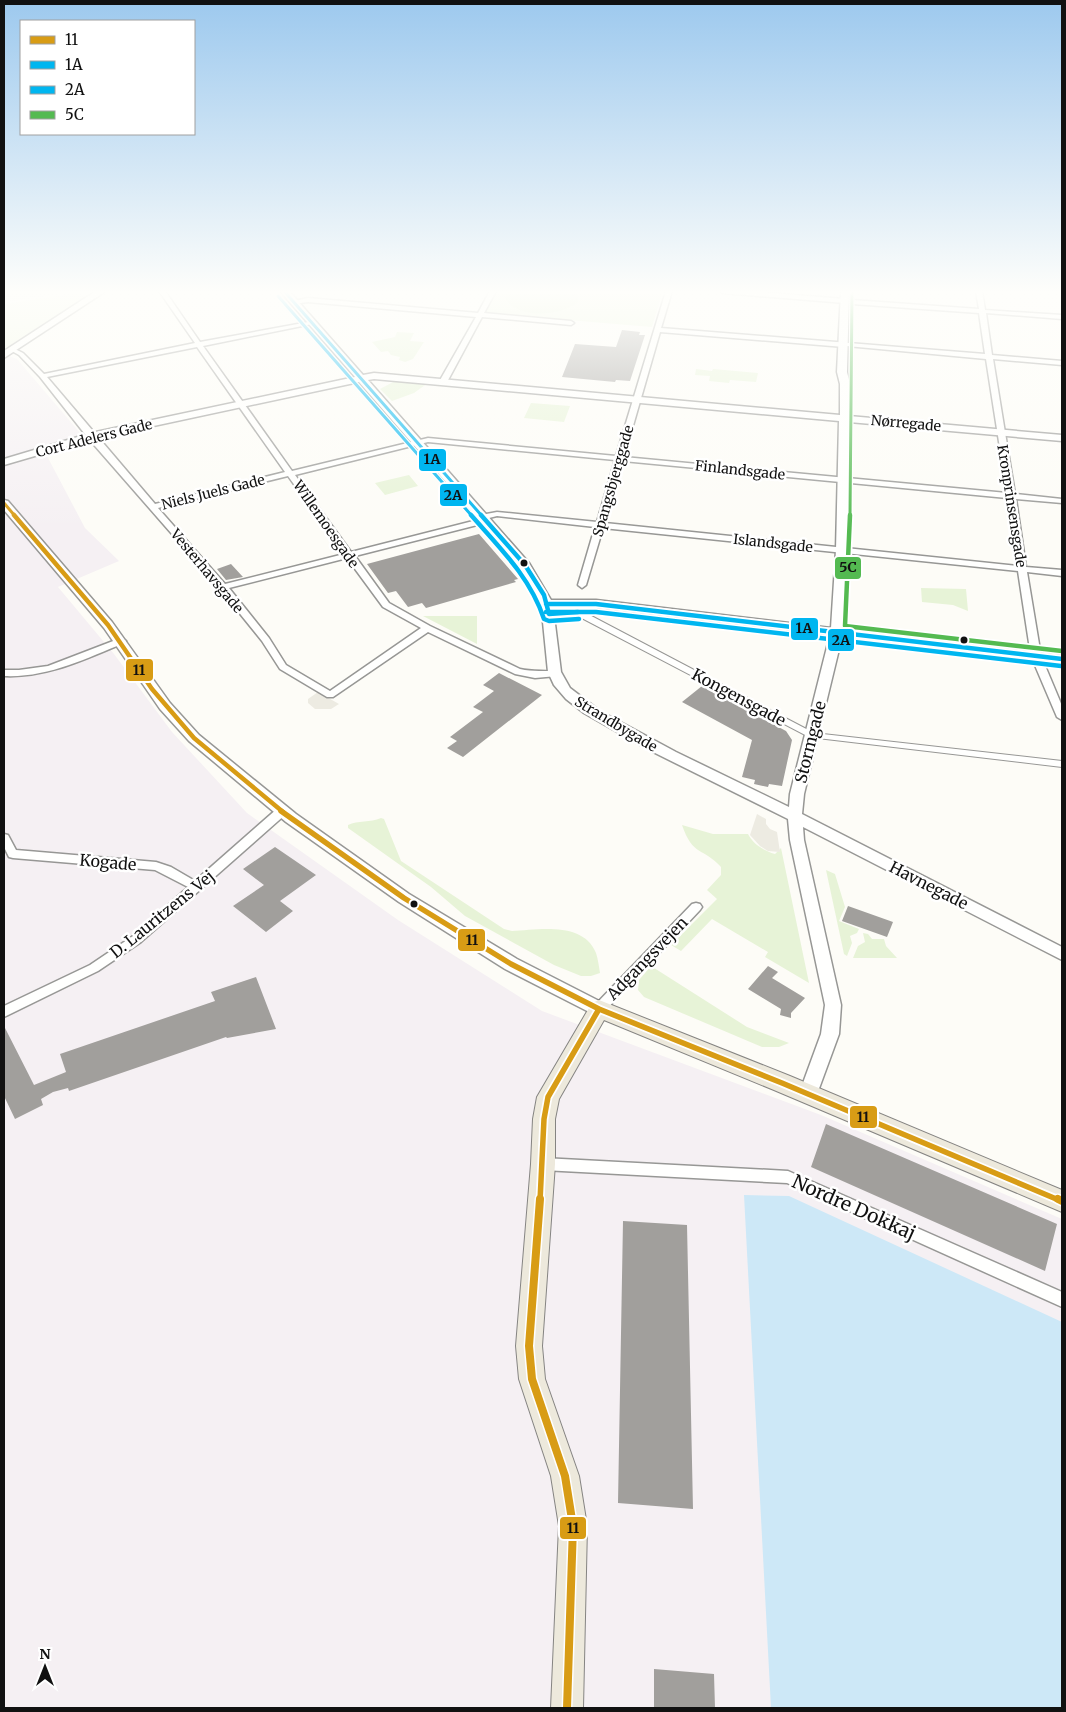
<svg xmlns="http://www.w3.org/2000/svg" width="1066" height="1712" font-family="Merriweather,serif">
  <rect width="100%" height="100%" fill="#fdfcf7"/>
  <!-- industrial -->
  <path fill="#f5f0f3" d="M4,291H83L4,302Z
    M4,354L17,359L81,434L47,456L85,528L119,561L58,587L114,654L172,732L247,813L398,920L542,1011L821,1115L1062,1219V1708H4Z"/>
  <!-- green -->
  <path fill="#e7f3d7" d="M497,291H663L652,327L485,313Z
    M397,332L414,333L410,341L424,342L413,359L405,362L399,360L400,357L391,355L388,351L381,352L372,342L395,337Z
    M696,369L712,371L713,369L758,373L756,382L730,380L729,383L709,381L710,376L695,375Z
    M395,381L428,383L414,393L392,401L380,389Z
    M531,403L570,406L564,422L524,418Z
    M409,475L418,486L385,495L375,483Z
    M921,588L966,589L968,611L953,605L922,602Z
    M423,616H477V644Z
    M381,818L384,819L401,861L504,929L512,931C538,930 583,921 596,953C598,959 599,967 600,973L591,976H581L554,965L465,916L431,887L348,828V825C358,820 370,823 381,818Z
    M682,825L713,834H748C754,845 763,850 775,854L781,848L809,983L765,957L768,952L712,919L681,951L671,945L717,899L707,890L721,875V867C703,847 693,857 682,825Z
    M826,870L835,874L845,907L839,921L859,929L857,933L850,936L852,943L847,956L844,954Z
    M863,933L868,934L872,939H884L886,946L897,958H853L858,946L865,942Z
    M651,966L747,1027L789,1043L779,1047H762L644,997L638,990L639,980Z"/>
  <!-- forest -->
  <path fill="#d8eac5" d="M509,291H573L578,294V302C561,316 517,320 505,298Z"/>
  <!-- pitch -->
  <path fill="#f0f6e1" d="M77,293L87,296L4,349V304Z"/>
  <!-- plaza -->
  <path fill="#edebe2" d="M318,692L339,704L331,709H315L308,703V699Z
    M757,814L766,819V824L770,829L777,832L780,852L768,851L760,846L750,835Z"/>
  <!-- water -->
  <path fill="#cde8f7" d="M744,1195L789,1196L1062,1322V1708H771Z"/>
  <!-- building -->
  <path fill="#a19f9c" d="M622,330L640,332L639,335H645L630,381L616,380L615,382L562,377L575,344L616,347Z
    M479,534L518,579L514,580L516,582L426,608L422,603L408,607L396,591L388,593L367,564Z
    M231,564L243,577L226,580L217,569Z
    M499,673L542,695L463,757L447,748L457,741L450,737L483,712L473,707L494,691L483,685Z
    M702,686L786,731L792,740L782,786L769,784L768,787L754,784L755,780L742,777L752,740L682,702Z
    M275,847L316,875L280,901L293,911L266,932L233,906L264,885L243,869Z
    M848,906L893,922L887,937L842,921Z
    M768,966L778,972L772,978L805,998L791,1013V1018L780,1015L781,1009L748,989Z
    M256,977L276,1029L227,1038L226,1037L69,1091L68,1088L53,1092L41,1099L43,1105L15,1119L4,1096V1026L34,1085L66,1072L60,1054L215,1001L211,992Z
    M826,1124L1057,1224L1045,1271L811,1167Z
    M623,1221L687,1225L693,1509L618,1503Z
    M654,1669L714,1674L715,1708H654Z"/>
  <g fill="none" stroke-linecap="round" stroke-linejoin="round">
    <!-- pedestrian casing -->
    <g stroke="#979795" stroke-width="2">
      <path id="pedestrian" d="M574,610H580L814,733L1062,761V767L809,737L574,614Z"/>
    </g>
    <!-- minor casing -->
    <g stroke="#979795" stroke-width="3">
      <path id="minor" d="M159,291H165L200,342L314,321L315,322L312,324L203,346L292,471L428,438L616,456L666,291H672L661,328L985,354L979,313L852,304L849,302L852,300L979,309L976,291H982L985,310L1062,315V319L986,313L992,355L1062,361V365L993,359L1015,494L1062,499V503L1016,499L1026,567L1062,570V576L1027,572L1041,656L1062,706V720L1057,717L1031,656L1018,571L603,528L586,585L582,588L578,585L595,527L497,516L489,518V522L355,556L389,603L430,626L520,669C533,672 545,670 557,672L559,674L557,676L535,678L515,674L428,632L333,697H327L280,669L262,641L220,589L88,438L40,377L19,355L10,350L13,348L23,353L44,374L195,343ZM660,332L844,347L847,346L986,359L1007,493L624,457ZM197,347L285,472L155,504L47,377ZM428,442L615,460L597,522L497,512L481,515V519L351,552L295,475ZM623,461L1007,498L1018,566L605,523ZM288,476L344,554L225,584L158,508ZM347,558L383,607L421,628L330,691L286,665L269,638L229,588Z
        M490,291H496L484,313L571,321L574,323L571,325L482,317L447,382L443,384L439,382L476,317L308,302L293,304L290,302L308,298L478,313Z
        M719,291H746L845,299L848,301L845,303L722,293Z
        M121,638L126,641L124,643C85,659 47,678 4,676V670H19L48,666Z
        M282,807L286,808L287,811L286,814L141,942L98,971L4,1017V1006L90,965L133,936L188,887L155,870L13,858L9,857L4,847V834L8,835L16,850L156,862L171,867L195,881L278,808Z
        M696,903L700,904L702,907L700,910L603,1013L599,1014L595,1013L593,1009L595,1005L692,904Z
        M543,1158L788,1171L1062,1292V1307L787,1183L543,1170L538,1168L536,1164L538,1160Z"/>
    </g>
    <!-- tertiary casing -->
    <g stroke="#979795" stroke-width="3">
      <path id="tertiary" d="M96,291H106L4,358V351Z
        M280,291H289L363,375L374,373L840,415V384L837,372L841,291H849L847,372L850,384L849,416L1062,435V441L849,422L848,550L843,629L1062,655V663L842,637L804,794L802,814L1062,947V960L803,827L804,840L841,1005L839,1034L817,1094L814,1099L808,1102L802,1099L799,1094L821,1034L825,1005L790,840L788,819L647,749L584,713L566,699L554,685L548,672L542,612L536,593L523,571L359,382L93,439L4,465V459L91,433L355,377ZM374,379L839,421L836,550L831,628L596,600H551L529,563L368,380ZM553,608H596L830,635L790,794L789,807L676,752L600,711L570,688L561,672Z
        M4,500L8,501L112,622L170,703L199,735L296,814L409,894L517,959L605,1004L607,1009L605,1014L599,1016L593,1014L505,969L399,902L286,822L189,741L160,709L104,628L4,510Z"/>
    </g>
    <!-- primary casing -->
    <g stroke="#858482" stroke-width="2">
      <path id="primary" d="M599,1000L790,1076L1062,1190V1212L774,1090L604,1020L559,1099L555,1119V1164L542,1346L545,1379L579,1476L587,1526L583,1708H551L559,1526L551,1476L519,1379L516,1346L531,1164L533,1119L537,1097L592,1003Z"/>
    </g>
    <!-- pedestrian -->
    <use href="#pedestrian" fill="#fffffe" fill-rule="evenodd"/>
    <!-- minor -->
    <use href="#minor" fill="#fffffe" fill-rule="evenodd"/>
    <!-- tertiary -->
    <use href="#tertiary" fill="#fffffe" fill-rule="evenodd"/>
    <!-- primary -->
    <use href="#primary" fill="#ede9dc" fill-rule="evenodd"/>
    <!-- bus-1-far3 casing -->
    <g stroke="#fff" stroke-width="5.5">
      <path id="bus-1-far3" d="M4,503L15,516"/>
    </g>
    <!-- bus-1-far2 casing -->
    <g stroke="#fff" stroke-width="8">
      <path id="bus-1-far2" d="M14,515L108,625L152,689L194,738L283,812"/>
    </g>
    <!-- bus-1-far1 casing -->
    <g stroke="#fff" stroke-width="9">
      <path id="bus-1-far1" d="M281,811L404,898L511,964L599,1009L782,1083L1061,1201
        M540,1201L544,1119L548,1097L599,1009"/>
    </g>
    <!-- bus-1 casing -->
    <g stroke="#fff" stroke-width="11">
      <path id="bus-1" d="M540,1199L529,1346L532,1379L565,1476L573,1526L567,1708
        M1058,1199L1062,1201"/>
    </g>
    <!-- bus-2-far1 casing -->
    <g stroke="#fff" stroke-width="5.5">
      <path id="bus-2-far1" d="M284,291L482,516"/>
    </g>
    <!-- bus-2 casing -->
    <g stroke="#fff" stroke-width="8">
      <path id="bus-2" d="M481,515L525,565L544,595L549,614L578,612
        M546,604H596L1062,659"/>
    </g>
    <!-- bus-3-far1 casing -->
    <g stroke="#fff" stroke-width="5.5">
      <path id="bus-3-far1" d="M278,296L472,516"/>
    </g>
    <!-- bus-3 casing -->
    <g stroke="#fff" stroke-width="8">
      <path id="bus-3" d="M471,515C500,548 530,577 544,619L549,621L579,619
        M546,612H596L1061,666"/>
    </g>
    <!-- bus-4-far1 casing -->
    <g stroke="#fff" stroke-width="5.5">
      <path id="bus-4-far1" d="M850,516L852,291"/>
    </g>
    <!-- bus-4 casing -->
    <g stroke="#fff" stroke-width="8">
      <path id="bus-4" d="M850,515L845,626L1062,651"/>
    </g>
    <!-- bus-1-far3 -->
    <use href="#bus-1-far3" stroke="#d89c15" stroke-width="3"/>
    <!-- bus-1-far2 -->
    <use href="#bus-1-far2" stroke="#d89c15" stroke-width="4.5"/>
    <!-- bus-1-far1 -->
    <use href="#bus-1-far1" stroke="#d89c15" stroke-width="5.5"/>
    <!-- bus-1 -->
    <use href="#bus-1" stroke="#d89c15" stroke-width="8"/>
    <!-- bus-2-far1 -->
    <use href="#bus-2-far1" stroke="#00b6f0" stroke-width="3"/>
    <!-- bus-2 -->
    <use href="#bus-2" stroke="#00b6f0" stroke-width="4.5"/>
    <!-- bus-3-far1 -->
    <use href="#bus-3-far1" stroke="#00b6f0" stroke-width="3"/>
    <!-- bus-3 -->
    <use href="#bus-3" stroke="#00b6f0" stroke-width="4.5"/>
    <!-- bus-4-far1 -->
    <use href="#bus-4-far1" stroke="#54ba51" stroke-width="3"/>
    <!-- bus-4 -->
    <use href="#bus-4" stroke="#54ba51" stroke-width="4.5"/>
  </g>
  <!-- sky -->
  <linearGradient id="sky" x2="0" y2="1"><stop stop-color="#9dc9ee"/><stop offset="0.55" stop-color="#fefefb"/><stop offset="1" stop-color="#fefefb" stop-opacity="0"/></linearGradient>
  <rect width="1066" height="531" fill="url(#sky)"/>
  <!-- markers -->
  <g fill="#111" stroke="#fff" stroke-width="2">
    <circle cx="524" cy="563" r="4.5"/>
    <circle cx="964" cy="640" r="4.5"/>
    <circle cx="414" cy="904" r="4.5"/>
  </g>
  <g text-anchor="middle" stroke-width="5" stroke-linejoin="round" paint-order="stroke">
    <!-- far-street labels -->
    <g font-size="14" fill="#111" stroke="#fff">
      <text transform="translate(906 423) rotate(5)" y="5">Nørregade</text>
      <text transform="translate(94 438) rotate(-14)" y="5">Cort Adelers Gade</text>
      <text transform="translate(740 470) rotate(6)" y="5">Finlandsgade</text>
      <text transform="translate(613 481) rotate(-74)" y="5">Spangsbjerggade</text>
      <text transform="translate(213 492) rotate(-14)" y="5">Niels Juels Gade</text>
      <text transform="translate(1012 506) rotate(81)" y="5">Kronprinsensgade</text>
      <text transform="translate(326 524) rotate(55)" y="5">Willemoesgade</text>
      <text transform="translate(773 543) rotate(6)" y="5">Islandsgade</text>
      <text transform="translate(207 571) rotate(50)" y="5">Vesterhavsgade</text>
      <text transform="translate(616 724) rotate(31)" y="5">Strandbygade</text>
    </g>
    <!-- street labels -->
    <g font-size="16" fill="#111" stroke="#fff">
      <text transform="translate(739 697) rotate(28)" y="6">Kongensgade</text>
      <text transform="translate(810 742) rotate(-76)" y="6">Stormgade</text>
      <text transform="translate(108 862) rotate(5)" y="6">Kogade</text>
      <text transform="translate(929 885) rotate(27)" y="6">Havnegade</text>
      <text transform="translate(162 914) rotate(-39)" y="6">D. Lauritzens Vej</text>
      <text transform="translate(647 958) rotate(-46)" y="6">Adgangsvejen</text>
    </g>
    <!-- near-street labels -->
    <g font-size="19" fill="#111" stroke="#fff">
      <text transform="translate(854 1207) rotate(24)" y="7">Nordre Dokkaj</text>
    </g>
  </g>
  <g stroke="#fff" stroke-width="2">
    <rect x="418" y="448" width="29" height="24" rx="5" fill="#00b6f0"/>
    <rect x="439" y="483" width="29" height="24" rx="5" fill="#00b6f0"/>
    <rect x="834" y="556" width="28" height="24" rx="5" fill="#54ba51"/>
    <rect x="790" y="617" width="29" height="24" rx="5" fill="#00b6f0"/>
    <rect x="827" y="628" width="28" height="24" rx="5" fill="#00b6f0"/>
    <rect x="125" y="658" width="29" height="24" rx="5" fill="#d89c15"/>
    <rect x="457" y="928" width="29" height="24" rx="5" fill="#d89c15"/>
    <rect x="849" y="1105" width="29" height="24" rx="5" fill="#d89c15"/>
    <rect x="559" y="1516" width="28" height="24" rx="5" fill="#d89c15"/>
  </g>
  <g font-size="14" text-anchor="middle" font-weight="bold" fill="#111">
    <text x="432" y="464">1A</text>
    <text x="453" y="500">2A</text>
    <text x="848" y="572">5C</text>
    <text x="804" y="633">1A</text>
    <text x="841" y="645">2A</text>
    <text x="139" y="675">11</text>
    <text x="472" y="945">11</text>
    <text x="863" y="1122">11</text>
    <text x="573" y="1533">11</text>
  </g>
  <!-- border -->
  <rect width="1066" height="1712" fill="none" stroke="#111111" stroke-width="10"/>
  <!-- legend -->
  <rect x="20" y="20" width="175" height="115" fill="#ffffff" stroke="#a0a0a0"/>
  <rect x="30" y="36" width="25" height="8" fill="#d89c15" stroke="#a0a0a0"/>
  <text x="65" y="45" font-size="15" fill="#111111">11</text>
  <rect x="30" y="61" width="25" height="8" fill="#00b6f0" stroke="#a0a0a0"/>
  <text x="65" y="70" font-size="15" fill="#111111">1A</text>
  <rect x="30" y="86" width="25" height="8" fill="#00b6f0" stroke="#a0a0a0"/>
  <text x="65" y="95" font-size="15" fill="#111111">2A</text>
  <rect x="30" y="111" width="25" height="8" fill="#54ba51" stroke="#a0a0a0"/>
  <text x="65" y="120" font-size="15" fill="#111111">5C</text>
  <!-- north arrow -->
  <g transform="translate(45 1667)" stroke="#ffffff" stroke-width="4" paint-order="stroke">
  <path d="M0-4L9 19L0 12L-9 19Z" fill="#111111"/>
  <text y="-8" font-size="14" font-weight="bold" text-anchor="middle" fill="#111111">N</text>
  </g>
</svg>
